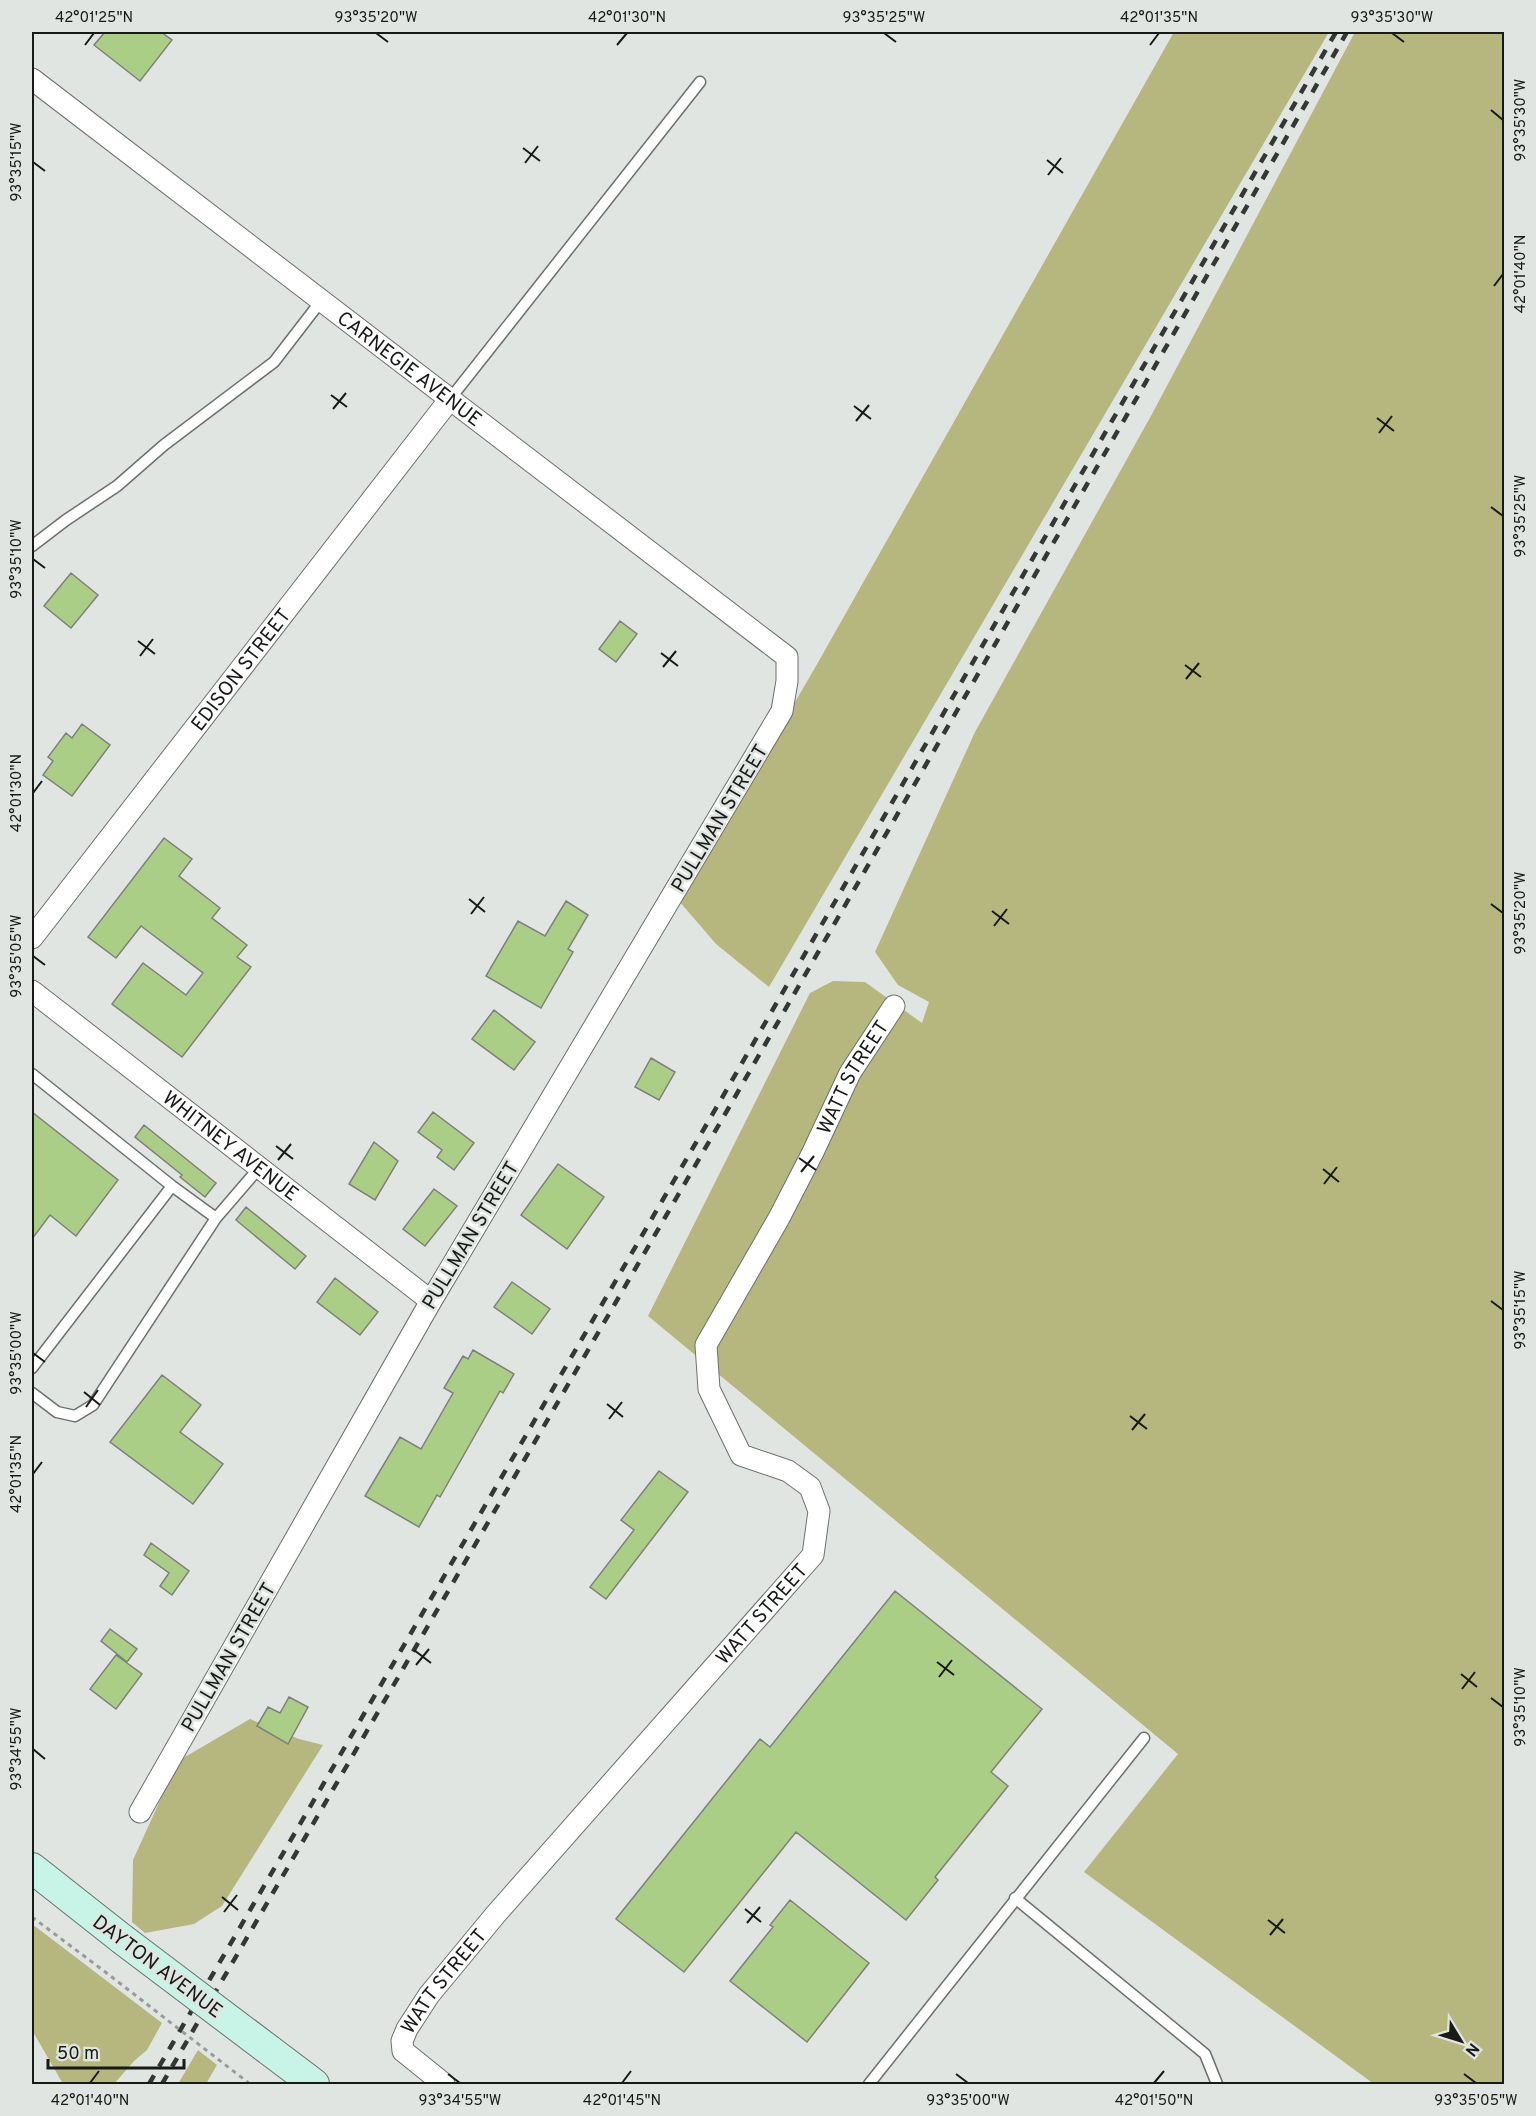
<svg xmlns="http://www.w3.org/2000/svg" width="1536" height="2116" font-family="Overpass,sans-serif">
  <rect width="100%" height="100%" fill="#e1e5e1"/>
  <!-- green -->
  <path fill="#b5b77f" d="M1174,32H1329L769,987L716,944L679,901L816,666Z
    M1355,32H1504V2084H1374L1084,1872L1178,1754L648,1316L810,993L833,981L865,982L922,1023L929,1002L898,985L875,952L975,732L1152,414Z
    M250,1719L299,1739L323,1745L222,1906L194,1924L145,1933L132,1922L133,1860L178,1761Z
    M32,1924L162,2023L147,2050L134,2061L114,2084H63L32,2030Z
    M198,2050L217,2065L206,2084H178Z"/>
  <!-- building -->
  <path fill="#aace86" stroke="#7e807c" stroke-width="1.5" d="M105,32H161L172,40L140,81L94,45Z
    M71,573L98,595L71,628L44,606Z
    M620,621L637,634L616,662L599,649Z
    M82,724L110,745L72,796L43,775L53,761L48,757L66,733L72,738Z
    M164,838L192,859L179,876L220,908L212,918L247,945L237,957L251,967L182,1057L112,1004L143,963L186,995L203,973L141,926L116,958L88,937Z
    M566,901L588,915L568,949L573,952L541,1008L486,976L518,921L545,936Z
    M494,1010L535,1042L514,1070L472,1039Z
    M651,1058L675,1072L659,1100L635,1087Z
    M32,1112L118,1180L76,1236L50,1215L32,1239Z
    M433,1112L474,1143L454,1170L437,1157L442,1150L418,1132Z
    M144,1125L216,1183L205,1197L180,1177L182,1175L135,1137Z
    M374,1142L398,1161L375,1200L349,1184Z
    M558,1164L604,1197L567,1249L521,1215Z
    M434,1189L457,1206L425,1246L403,1229Z
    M246,1207L306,1256L295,1269L236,1220Z
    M335,1278L378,1312L360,1335L317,1302Z
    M512,1282L550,1309L532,1334L494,1307Z
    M473,1350L514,1374L503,1393L500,1391L440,1497L437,1495L419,1527L365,1496L400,1437L421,1449L453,1393L444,1388L463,1356L468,1359Z
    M162,1375L201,1405L180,1432L223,1464L193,1504L110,1442Z
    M659,1471L688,1492L606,1599L590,1587L634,1530L621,1520Z
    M151,1543L189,1571L172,1595L160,1586L169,1573L144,1555Z
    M895,1591L1042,1709L991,1772L1008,1786L935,1877L938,1880L906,1920L796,1832L684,1972L616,1919L760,1739L770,1747Z
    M110,1629L137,1649L127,1662L101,1641Z
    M116,1655L142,1674L116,1709L90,1689Z
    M289,1697L308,1707L288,1744L257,1726L268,1707L280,1713Z
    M790,1900L869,1963L807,2042L730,1981L773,1927L770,1925Z"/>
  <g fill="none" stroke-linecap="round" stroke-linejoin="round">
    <!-- service casing -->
    <g stroke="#6d716e" stroke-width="13">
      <path id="service" d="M450,399L700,82
        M32,546L66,520L117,486L164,445L274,362L321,301
        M32,1074L172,1186L216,1218L259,1168
        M32,1368L172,1186
        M32,1393L57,1412L75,1416L93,1405L216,1218
        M1015,1898L1205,2054L1217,2084
        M869,2084L1144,1738"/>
    </g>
    <!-- minor casing -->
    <g stroke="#6d716e" stroke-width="23">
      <g id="minor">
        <path id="s1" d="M32,79L787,657V681L782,711L431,1301L140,1812"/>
        <path id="s2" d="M32,938L450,399"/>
        <path id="s3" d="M32,991L431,1301"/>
        <path id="s4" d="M444,2084L403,2051L402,2041L407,2029L429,1995L496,1914L813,1555L819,1511L810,1487L788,1471L741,1455L709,1389L706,1345L779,1218L813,1152L850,1073L894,1006"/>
      </g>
    </g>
    <!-- secondary casing -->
    <g stroke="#6d716e" stroke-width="32">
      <path id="secondary" d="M32,1868L122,1939
        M269,2050L314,2084"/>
    </g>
    <!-- path -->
    <path stroke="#989c98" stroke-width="3" stroke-dasharray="4.5 4.5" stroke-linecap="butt" d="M32,1917L104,1971
      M250,2084H251"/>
    <!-- service -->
    <use href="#service" stroke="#fff" stroke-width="10"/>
    <!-- minor -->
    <use href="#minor" stroke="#fff" stroke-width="21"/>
    <!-- secondary -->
    <use href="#secondary" stroke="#c8f3e7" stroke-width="30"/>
    <!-- rail -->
    <path stroke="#343734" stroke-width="4.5" stroke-dasharray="10 10" stroke-linecap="butt" d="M149,2084L719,1103L1336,32
      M162,2084L728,1109L1347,32"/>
    <!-- secondary-bridge casing -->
    <g stroke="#6d716e" stroke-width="32" stroke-linecap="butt">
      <path id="secondary-bridge" d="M122,1939L269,2050"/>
    </g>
    <!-- path-bridge -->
    <path stroke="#989c98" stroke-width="3" stroke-dasharray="4.5 4.5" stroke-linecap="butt" d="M104,1971L250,2084"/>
    <!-- secondary-bridge -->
    <use href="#secondary-bridge" stroke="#c8f3e7" stroke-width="30"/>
  </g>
  <!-- ticks -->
  <path fill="none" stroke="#181a18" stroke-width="2" d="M376,33L388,42M884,33L896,42M1392,33L1404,42M85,45L94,33M617,45L627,33M1150,45L1159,33M1491,110L1503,120M523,148L540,161M1047,160L1063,173M33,162L45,171M525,163L538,146M1048,175L1061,158M1494,286L1503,274M331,395L347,407M854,406L871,419M333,409L346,393M1377,418L1394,431M856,421L869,405M1379,433L1392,416M1491,507L1503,516M33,559L45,568M138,641L155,654M661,653L678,666M140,656L153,639M1185,665L1201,677M663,667L676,651M1186,679L1199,663M33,793L42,781M469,899L485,912M1491,904L1503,913M992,911L1009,924M471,914L484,897M994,926L1007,909M33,956L45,965M276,1146L293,1159M799,1158L816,1170M278,1160L291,1144M1323,1169L1339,1182M801,1172L814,1156M1324,1184L1337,1167M1491,1301L1503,1310M33,1353L45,1362M84,1392L100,1405M607,1404L623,1417M86,1407L98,1390M1130,1416L1147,1429M609,1419L622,1402M1132,1430L1145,1414M33,1474L42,1462M414,1650L431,1663M937,1662L954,1675M416,1665L429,1649M1461,1674L1477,1687M939,1677L952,1660M1462,1689L1475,1672M1491,1698L1503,1707M33,1749L45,1759M222,1897L238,1910M745,1909L761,1922M224,1912L237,1895M1268,1920L1285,1933M747,1923L760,1907M1270,1935L1283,1919M448,2074L460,2083M956,2074L968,2083M1464,2074L1476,2083M90,2083L99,2071M622,2083L631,2071M1154,2083L1164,2071"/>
  <g text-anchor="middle" stroke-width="5" stroke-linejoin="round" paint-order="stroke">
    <!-- street labels -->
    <g font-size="20" fill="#181a18" stroke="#e1e5e1">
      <text dy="7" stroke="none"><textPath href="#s1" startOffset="476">CARNEGIE AVENUE</textPath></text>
      <text dy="7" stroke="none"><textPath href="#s2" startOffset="340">EDISON STREET</textPath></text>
      <text transform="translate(719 818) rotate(-59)" y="7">PULLMAN STREET</text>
      <text dy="7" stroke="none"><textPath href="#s4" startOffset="1270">WATT STREET</textPath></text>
      <text dy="7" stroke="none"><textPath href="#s3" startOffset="252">WHITNEY AVENUE</textPath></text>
      <text transform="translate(470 1235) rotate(-59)" y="7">PULLMAN STREET</text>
      <text dy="7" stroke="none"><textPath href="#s4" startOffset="622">WATT STREET</textPath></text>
      <text transform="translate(228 1657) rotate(-60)" y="7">PULLMAN STREET</text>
      <text transform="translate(158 1966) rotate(37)" y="7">DAYTON AVENUE</text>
      <text dy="7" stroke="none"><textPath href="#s4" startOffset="136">WATT STREET</textPath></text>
    </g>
  </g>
  <!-- border -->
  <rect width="1536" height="2116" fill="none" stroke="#e1e5e1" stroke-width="66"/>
  <!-- north arrow -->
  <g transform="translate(1461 2041) rotate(128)" stroke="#e1e5e1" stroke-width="4.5" paint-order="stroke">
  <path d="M0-4.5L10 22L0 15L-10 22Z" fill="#181a18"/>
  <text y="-9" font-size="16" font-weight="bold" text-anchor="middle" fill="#181a18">N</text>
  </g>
  <!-- scale -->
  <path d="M48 2059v9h136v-9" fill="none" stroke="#181a18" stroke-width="3"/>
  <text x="57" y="2059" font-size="18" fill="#181a18" stroke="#e1e5e1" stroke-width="4.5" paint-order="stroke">50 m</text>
  <rect x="33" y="33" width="1470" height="2050" fill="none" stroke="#181a18" stroke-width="2"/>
  <g font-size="15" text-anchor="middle" fill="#181a18">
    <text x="94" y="22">42°01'25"N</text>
    <text x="376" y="22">93°35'20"W</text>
    <text x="627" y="22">42°01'30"N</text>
    <text x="884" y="22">93°35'25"W</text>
    <text x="1159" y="22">42°01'35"N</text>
    <text x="1392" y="22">93°35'30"W</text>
    <text transform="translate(1520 120) rotate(-90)" y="5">93°35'30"W</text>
    <text transform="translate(16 162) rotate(-90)" y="5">93°35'15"W</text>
    <text transform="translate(1520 274) rotate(-90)" y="5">42°01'40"N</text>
    <text transform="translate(1520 516) rotate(-90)" y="5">93°35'25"W</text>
    <text transform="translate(16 559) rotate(-90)" y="5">93°35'10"W</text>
    <text transform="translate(16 793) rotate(-90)" y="5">42°01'30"N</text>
    <text transform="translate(1520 913) rotate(-90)" y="5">93°35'20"W</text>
    <text transform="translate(16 956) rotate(-90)" y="5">93°35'05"W</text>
    <text transform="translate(1520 1310) rotate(-90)" y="5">93°35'15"W</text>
    <text transform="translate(16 1353) rotate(-90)" y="5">93°35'00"W</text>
    <text transform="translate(16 1474) rotate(-90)" y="5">42°01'35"N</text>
    <text transform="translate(1520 1707) rotate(-90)" y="5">93°35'10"W</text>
    <text transform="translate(16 1749) rotate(-90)" y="5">93°34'55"W</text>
    <text x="90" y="2105">42°01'40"N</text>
    <text x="460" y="2105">93°34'55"W</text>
    <text x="622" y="2105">42°01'45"N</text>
    <text x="968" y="2105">93°35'00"W</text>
    <text x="1154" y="2105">42°01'50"N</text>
    <text x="1476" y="2105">93°35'05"W</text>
  </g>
</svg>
